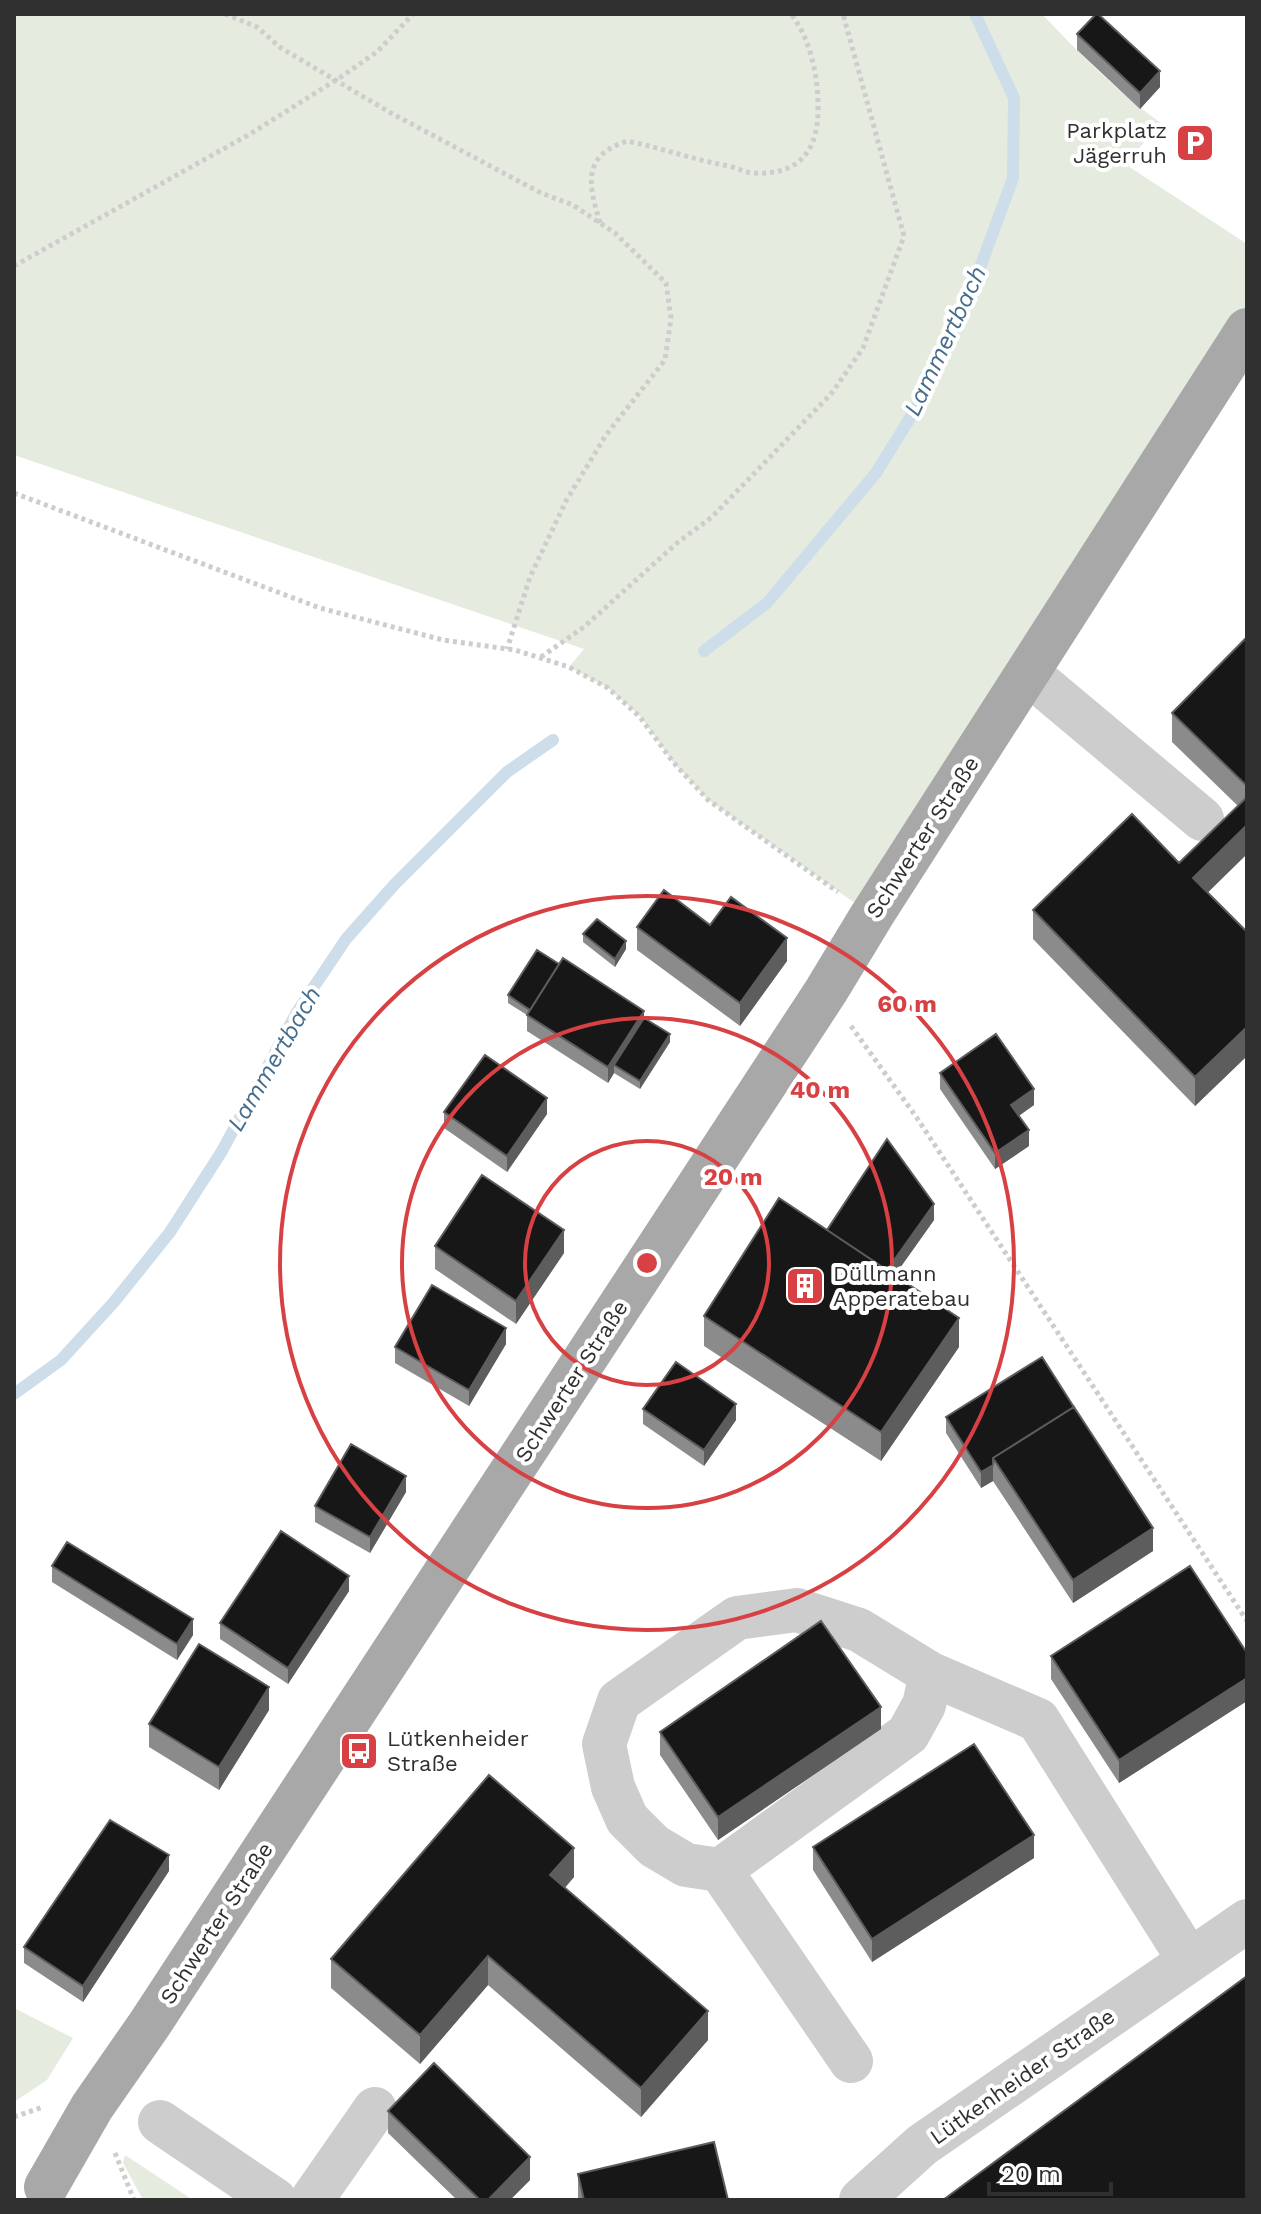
<svg xmlns="http://www.w3.org/2000/svg" width="1261" height="2214" font-family="'Work Sans',sans-serif">
  <rect width="100%" height="100%" fill="#fff"/>
  <!-- green -->
  <path fill="#e5ecdf" d="M17,14H1042C1079,53 1117,92 1161,123L1125,164L1247,244V330L872,915L708,800L673,762L640,716L608,688L569,667L584,649L14,455V17Z
    M14,2008L73,2038L47,2080L14,2102Z
    M125,2155L193,2200H143L123,2163Z"/>
  <g fill="none" stroke-linecap="round" stroke-linejoin="round">
    <!-- stream -->
    <path stroke="#cdddea" stroke-width="12" d="M704,651L767,603L876,473L923,397L970,295L1013,178L1014,98L975,14
      M14,1394L61,1360L114,1302L170,1232L222,1151L297,1012L346,939L394,885L507,772L553,740"/>
    <!-- path -->
    <path stroke="#cdcdcd" stroke-width="5" stroke-dasharray="4 4" stroke-linecap="butt" d="M225,14L257,27L281,48L391,113L541,193L573,205L615,233L666,283L671,318L665,360L606,435L566,501L530,577L507,649
      M600,223C588,183 582,156 627,141C662,148 694,160 729,166C737,168 744,172 752,173C800,176 819,150 818,106C818,75 810,38 791,14
      M14,266L250,134L344,75L378,51L413,14
      M14,493L320,608L443,640L515,650L569,667L608,688L640,717L673,762L708,800L838,892
      M541,657L584,627L677,543L712,517L831,394L863,348L904,236L843,14
      M851,1026L917,1118L1247,1621
      M14,2117L43,2107
      M115,2153L134,2200"/>
    <!-- minor -->
    <path stroke="#cdcdcd" stroke-width="44" d="M1028,673L1202,819
      M931,1674L924,1705L908,1734L720,1870L686,1865L654,1846L627,1819L613,1787L604,1744L619,1701L737,1618L797,1610L859,1630L931,1674L1038,1720L1189,1960
      M720,1870L851,2061
      M160,2122L275,2200
      M313,2198L375,2109
      M861,2200L922,2145L1247,1921"/>
    <!-- major -->
    <path stroke="#a8a8a8" stroke-width="44" d="M46,2187L92,2107L149,2025L826,991L872,915L1247,330"/>
  </g>
  <!-- wall -->
  <path fill="#8b8b8b" d="M1077,34L1160,87L1140,109L1077,50Z
    M1247,637V854L1208,892L1247,932V1056L1195,1106L1033,939V910L1179,863L1238,806L1172,742V713Z
    M710,925L787,961L740,1026L637,950V927Z
    M583,934L626,949L615,967L583,942Z
    M508,995L644,1018L670,1042L640,1089L614,1073L608,1083L527,1031V1015L508,1003Z
    M940,1073L1034,1105L1019,1116L1029,1146L995,1169L940,1089Z
    M444,1112L547,1114L507,1172L444,1128Z
    M934,1220L895,1275L959,1347L881,1461L704,1346V1316L827,1230Z
    M435,1246L564,1253L516,1324L435,1269Z
    M506,1344L469,1406L395,1363V1347Z
    M643,1409L736,1420L704,1466L643,1424Z
    M946,1417L1153,1551L1073,1603L993,1481L981,1488L946,1433Z
    M406,1492L370,1553L315,1522V1506Z
    M52,1566L193,1635L177,1660L52,1582Z
    M349,1591L288,1684L220,1639V1623Z
    M1247,1653V1701L1119,1783L1051,1679V1656Z
    M269,1710L219,1790L149,1747V1724Z
    M881,1729L718,1840L660,1755V1732Z
    M813,1847L1034,1858L872,1962L813,1870Z
    M169,1871L83,2002L24,1963V1947Z
    M574,1877L565,1888L708,2040L641,2117L488,1985L420,2064L331,1988V1959Z
    M388,2111L530,2180L510,2200H457L388,2133Z
    M578,2174L728,2200H578Z"/>
  <!-- shaded-wall -->
  <path fill="#5d5d5d" d="M1160,71V87L1140,109V93Z
    M1247,825V854L1193,907V878Z
    M787,938V961L740,1026V1003Z
    M626,941V949L615,967V959Z
    M644,1011V1026L614,1065V1073L608,1083V1067Z
    M1247,1027V1056L1195,1106V1077Z
    M670,1034V1042L640,1089V1081Z
    M1034,1089V1105L1011,1121V1105Z
    M547,1098V1114L507,1172V1156Z
    M1029,1130V1146L995,1169V1153Z
    M934,1204V1220L885,1289V1273Z
    M564,1230V1253L516,1324V1301Z
    M959,1318V1347L881,1461V1432Z
    M506,1328V1344L469,1406V1390Z
    M736,1404V1420L704,1466V1450Z
    M993,1465V1481L981,1488V1472Z
    M406,1476V1492L370,1553V1537Z
    M1153,1528V1551L1073,1603V1580Z
    M349,1576V1591L288,1684V1668Z
    M193,1619V1635L177,1660V1644Z
    M1247,1678V1701L1119,1783V1760Z
    M269,1687V1710L219,1790V1767Z
    M881,1707V1729L718,1840V1817Z
    M1034,1835V1858L872,1962V1939Z
    M574,1848V1877L550,1904V1875Z
    M169,1855V1871L83,2002V1986Z
    M488,1956V1985L420,2064V2035Z
    M708,2011V2040L641,2117V2088Z
    M530,2157V2180L510,2200H488Z"/>
  <!-- building -->
  <path fill="#171717" stroke="#5d5d5d" stroke-width="2" d="M1096,14H1098L1160,71L1140,93L1077,34Z
    M1247,637V786L1172,713Z
    M1247,797V825L1193,878L1247,932V1027L1195,1077L1033,910L1132,814L1179,863Z
    M664,890L710,925L731,897L787,938L740,1003L637,927Z
    M597,919L626,941L615,959L583,934Z
    M537,950L559,964L530,1010L508,995Z
    M563,958L644,1011L608,1067L527,1015Z
    M644,1018L670,1034L640,1081L614,1065Z
    M996,1034L1034,1089L1011,1105L1029,1130L995,1153L940,1073Z
    M485,1055L547,1098L507,1156L444,1112Z
    M887,1139L934,1204L887,1270L827,1230Z
    M482,1175L564,1230L516,1301L435,1246Z
    M779,1198L959,1318L881,1432L704,1316Z
    M432,1285L506,1328L469,1390L395,1347Z
    M1042,1357L1077,1412L1074,1407L993,1458V1465L981,1472L946,1417Z
    M676,1362L736,1404L704,1450L643,1409Z
    M1074,1407L1153,1528L1073,1580L993,1458Z
    M351,1444L406,1476L370,1537L315,1506Z
    M281,1531L349,1576L288,1668L220,1623Z
    M67,1542L193,1619L177,1644L52,1566Z
    M1190,1566L1247,1653V1678L1119,1760L1051,1656Z
    M821,1621L881,1707L718,1817L660,1732Z
    M199,1644L269,1687L219,1767L149,1724Z
    M974,1744L1034,1835L872,1939L813,1847Z
    M489,1775L574,1848L550,1875L708,2011L641,2088L488,1956L420,2035L331,1959Z
    M110,1820L169,1855L83,1986L24,1947Z
    M1247,1976V2200H943Z
    M434,2063L530,2157L488,2200H480L388,2111Z
    M714,2142L728,2200H584L578,2174Z"/>
  <!-- distance rings -->
  <g fill="none" stroke="#d84144" stroke-width="4">
    <circle cx="647" cy="1263" r="122"/>
    <circle cx="647" cy="1263" r="245"/>
    <circle cx="647" cy="1263" r="367"/>
  </g>
  <!-- icons -->
  <defs>
    <g id="parking-square" transform="scale(2)"><rect x="-9" y="-9" width="18" height="18" rx="4" fill="#d84144" stroke="#fff"/><path d="M-3.5-5.5H1a3.5 3.5 0 0 1 0 7H-1V5.5H-3.5ZM-1-3.4V-.6H.8a1.4 1.4 0 0 0 0-2.8Z" fill="#fff"/></g>
    <g id="building-square" transform="scale(2)"><rect x="-9" y="-9" width="18" height="18" rx="4" fill="#d84144" stroke="#fff"/><path d="M-4-6H4V6H1V3H-1V6H-4ZM-2.5-4.3h1.7v1.8h-1.7ZM.8-4.3h1.7v1.8H.8ZM-2.5-1h1.7V.8h-1.7ZM.8-1h1.7V.8H.8Z" fill="#fff"/></g>
    <g id="bus-square" transform="scale(2)"><rect x="-9" y="-9" width="18" height="18" rx="4" fill="#d84144" stroke="#fff"/><path d="M-5-6H5V4H4V6H2V4H-2V6H-4V4H-5ZM-3.5-4V0h7V-4ZM-3.5 1.2v1.5H-2V1.2ZM2 1.2v1.5H3.5V1.2Z" fill="#fff"/></g>
  </defs>
  <g fill-rule="evenodd">
    <use href="#parking-square" x="1195" y="143"/>
    <use href="#building-square" x="805" y="1286"/>
    <use href="#bus-square" x="359" y="1751"/>
  </g>
  <g text-anchor="middle" stroke-width="8" stroke-linejoin="round" paint-order="stroke">
    <!-- poi labels -->
    <g font-size="22" fill="#303030" stroke="#fff" text-anchor="start">
      <text x="1167" y="138" text-anchor="end">Parkplatz<tspan x="1167" dy="25">Jägerruh</tspan></text>
      <text x="833" y="1281">Düllmann<tspan x="833" dy="25">Apperatebau</tspan></text>
      <text x="387" y="1746">Lütkenheider<tspan x="387" dy="25">Straße</tspan></text>
    </g>
    <!-- street labels -->
    <g font-size="22" fill="#303030" stroke="#fff">
      <text transform="translate(922 837) rotate(-57)" y="8">Schwerter Straße</text>
      <text transform="translate(571 1381) rotate(-57)" y="8">Schwerter Straße</text>
      <text transform="translate(216 1923) rotate(-57)" y="8">Schwerter Straße</text>
      <text transform="translate(1022 2076) rotate(-35)" y="8">Lütkenheider Straße</text>
    </g>
    <!-- water labels -->
    <g font-size="24" font-style="italic" fill="#446c8c" stroke="#fff">
      <text transform="translate(945 341) rotate(-65)" y="8">Lammertbach</text>
      <text transform="translate(274 1059) rotate(-60)" y="8">Lammertbach</text>
    </g>
  </g>
  <circle cx="647" cy="1263" r="12" fill="#d84144" stroke="#fff" stroke-width="4"/>
  <g font-size="24" text-anchor="middle" font-weight="bold" fill="#d84144" stroke="#fff" stroke-width="8" stroke-linejoin="round" paint-order="stroke">
    <text x="907" y="1012">60 m</text>
    <text x="820" y="1098">40 m</text>
    <text x="733" y="1185">20 m</text>
  </g>
  <!-- border -->
  <rect width="1261" height="2214" fill="none" stroke="#303030" stroke-width="32"/>
  <!-- scale -->
  <path d="M989 2182v12h122v-12" fill="none" stroke="#303030" stroke-width="4"/>
  <text x="1001" y="2182" font-size="24" fill="#303030" stroke="#ffffff" stroke-width="6" paint-order="stroke">20 m</text>
</svg>
